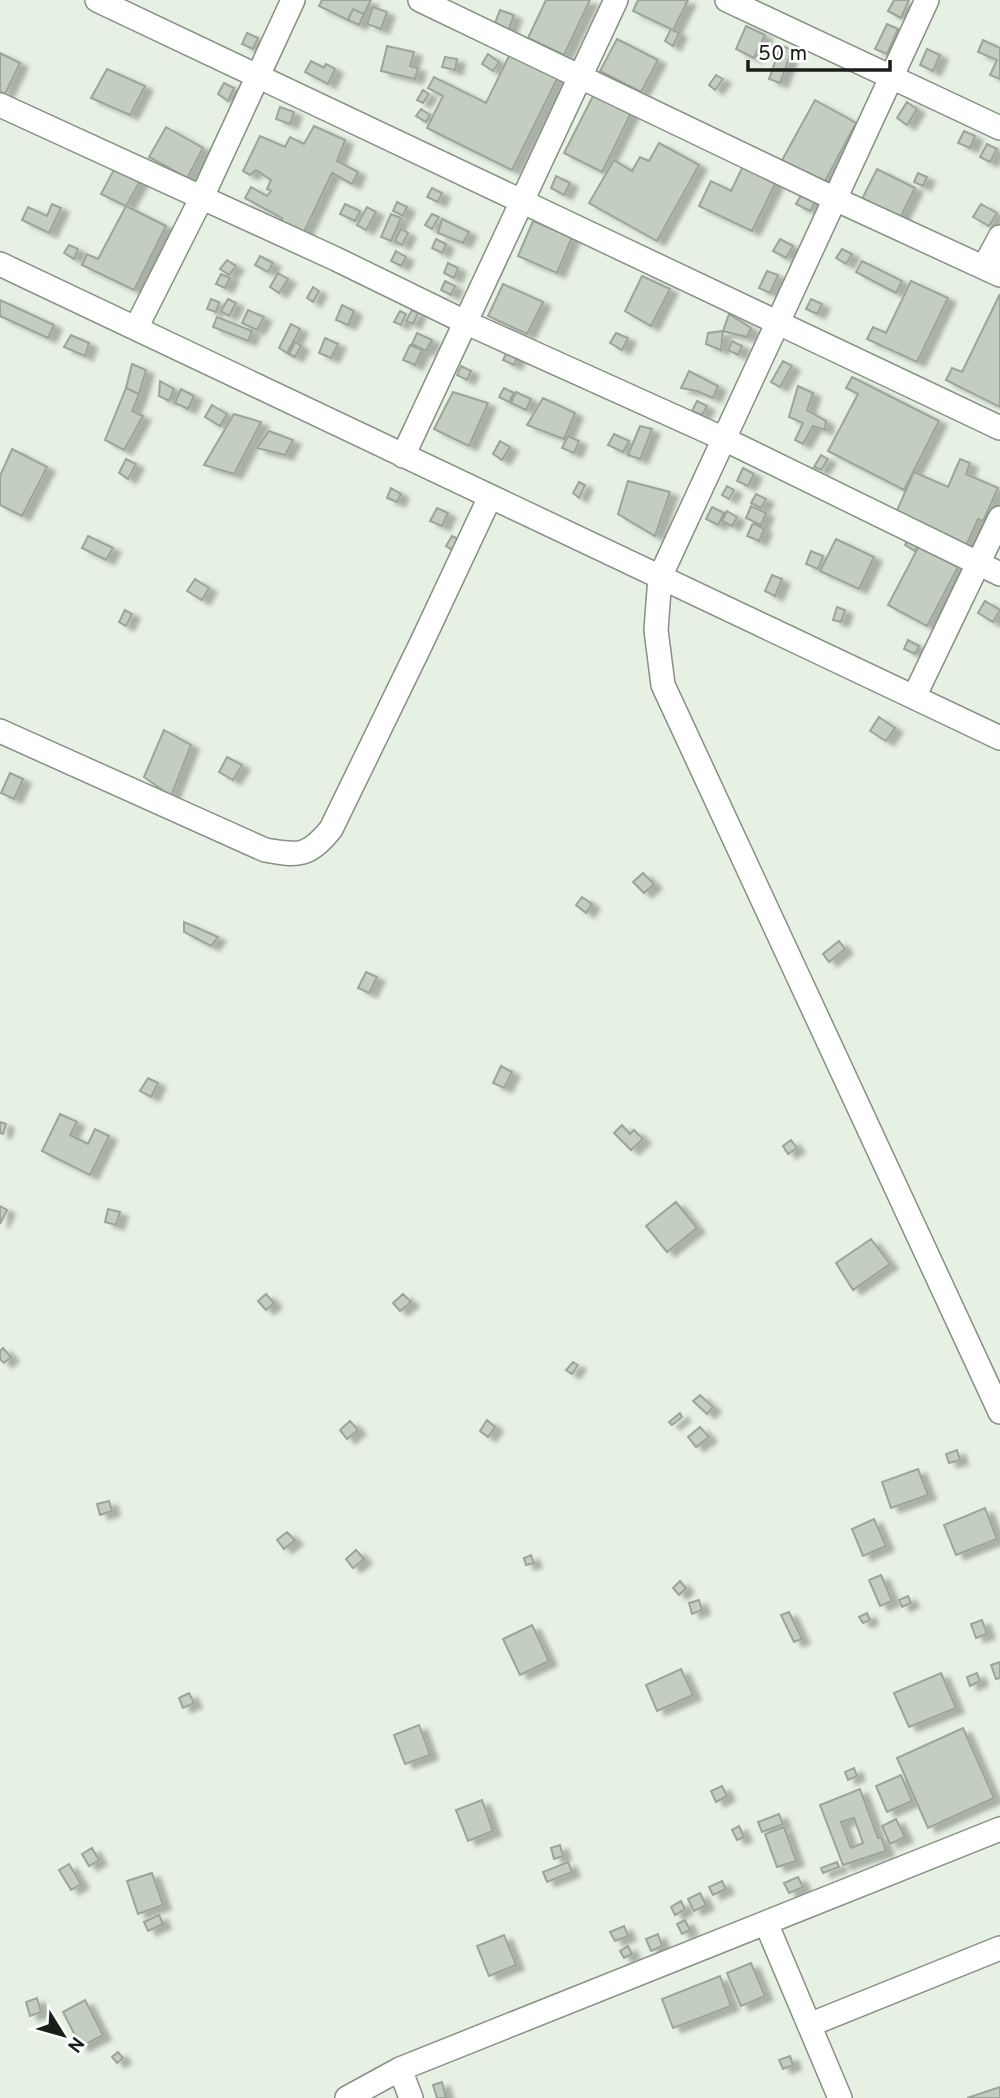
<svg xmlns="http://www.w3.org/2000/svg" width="1000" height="2098" font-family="Overpass,sans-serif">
  <defs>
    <filter id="shadow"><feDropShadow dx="8" dy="4.5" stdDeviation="2" flood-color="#0004"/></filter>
  </defs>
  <rect width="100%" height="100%" fill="#e6f0e3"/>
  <!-- building -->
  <path fill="#c3cdc0" stroke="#9ba599" stroke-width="2" fill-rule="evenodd" filter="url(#shadow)" d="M322,0H371L364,14L353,9L348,20L319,6Z
    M546,0H590L564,55L528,38Z
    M638,0H688L673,30L679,33L673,46L665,41L671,29L633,11Z
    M894,0H909L901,18L888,11Z
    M373,7L387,12L381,29L367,24Z
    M353,9L364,14L359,25L348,20Z
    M500,10L514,15L508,31L494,26Z
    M887,24L898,29L887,54L875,49Z
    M746,26L765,35L754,58L736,49Z
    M247,33L258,38L253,49L242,44Z
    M617,39L658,60L641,92L600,71Z
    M983,40L1000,48V79L990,75L997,60L978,52Z
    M781,45L792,50L780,83L769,79Z
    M387,46L414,52L410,66L418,68L415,79L381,71Z
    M927,49L940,55L933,71L920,65Z
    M0,53L20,63L5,94L0,91Z
    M488,54L499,62L493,71L482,64Z
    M510,54L558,77L512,170L427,128L443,96L428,88L434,77L486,103Z
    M445,57L457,59L455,70L442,67Z
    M311,61L324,68L326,64L335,69L328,84L305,72Z
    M107,69L145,86L130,115L91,98Z
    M716,75L723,79L715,90L709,85Z
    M224,83L234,88L228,101L218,94Z
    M423,90L429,94L423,103L417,100Z
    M595,92L632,111L602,172L564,153Z
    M815,100L856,123L823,185L781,162Z
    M907,102L917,109L907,125L897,118Z
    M280,107L294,112L290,124L276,119Z
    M421,109L430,115L426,122L416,116Z
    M314,126L345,140L337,161L358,172L352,184L332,173L303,234L282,225V218L245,198L251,187L267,196L271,191L267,189L271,180L256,170L250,175L243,171L260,136L285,147L290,137L304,144Z
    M166,127L203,148L187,178L149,157Z
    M964,131L975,136L970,148L958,143Z
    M659,143L699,165L657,241L589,203L614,160L632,171L640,157L649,161Z
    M987,144L997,149L990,162L980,157Z
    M118,162L143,176L126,206L101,194Z
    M744,164L777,180L752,231L699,206L711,181L731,191Z
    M877,169L915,188L900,218L862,199Z
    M918,173L927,177L923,186L914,182Z
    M556,176L570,183L564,195L551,188Z
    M432,188L442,193L438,202L427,197Z
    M802,193L816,200L810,211L796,204Z
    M397,202L407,207L403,216L393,211Z
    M52,204L61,208L49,233L22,220L28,207L47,216Z
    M345,204L360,211L355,221L340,214Z
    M981,204L997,213L989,226L973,217Z
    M126,206L166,226L134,290L82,265L87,254L98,259Z
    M367,207L376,212L366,230L357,225Z
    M391,214L401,218L391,241L381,237Z
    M432,214L439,217L432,229L425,225Z
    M442,219L469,232L463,243L438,233Z
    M533,221L572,237L557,273L518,256Z
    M401,229L408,233L402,245L395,241Z
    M436,239L446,244L442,253L432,248Z
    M780,239L793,246L786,258L773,251Z
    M69,245L78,249L74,259L64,253Z
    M842,249L852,254L846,264L836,258Z
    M396,251L406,257L401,266L391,261Z
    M260,256L273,263L268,272L255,265Z
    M227,260L236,266L229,275L220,269Z
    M862,261L902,281L896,293L856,272Z
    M448,263L458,268L454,278L444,273Z
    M767,271L778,275L770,293L759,288Z
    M278,273L288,279L279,293L270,287Z
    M221,274L230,278L225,288L216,284Z
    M642,276L670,289L651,326L625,311Z
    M445,281L455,286L451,295L441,290Z
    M911,281L948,298L917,362L867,339L873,327L886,333Z
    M503,284L543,302L527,334L488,316Z
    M313,287L319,291L313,302L307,298Z
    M1000,294V407L946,380L952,368L962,372Z
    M211,299L219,302L216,312L207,309Z
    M228,299L236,303L229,316L221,311Z
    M811,299L822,304L817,314L806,309Z
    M0,300L54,325L48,338L0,316Z
    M342,305L354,311L348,325L336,320Z
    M248,310L264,317L257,330L242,323Z
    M412,310L418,313L413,324L406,321Z
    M400,311L406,314L401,325L394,322Z
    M729,314L751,328L747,337L723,331Z
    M217,317L252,331L248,341L213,327Z
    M291,324L300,329L287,353L279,348Z
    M723,331L721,350L706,344L708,333Z
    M417,333L432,340L426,351L412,344Z
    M616,333L628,338L622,350L610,343Z
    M71,335L89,343L85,356L64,347Z
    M325,338L338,344L331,358L319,353Z
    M732,341L742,346L738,355L728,350Z
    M295,342L301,346L295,357L289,354Z
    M410,345L422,350L415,365L403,360Z
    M508,350L518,355L514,365L503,360Z
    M783,361L792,366L780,387L771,382Z
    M132,364L146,370L139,394L126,388Z
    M461,366L471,371L467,380L457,375Z
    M689,371L718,386L713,398L697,391L681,388Z
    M852,377L939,421L904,490L828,451L858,394L846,388Z
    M160,381L174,389L169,401L159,396Z
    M798,386L813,393L807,410L826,421L825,430L813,426L803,444L795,440L803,423L789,417Z
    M126,388L139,394L132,411L143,416L124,450L105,440Z
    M504,388L514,393L509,402L499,397Z
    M181,389L194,396L188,409L175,403Z
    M453,392L488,403L469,446L434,429Z
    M516,392L531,399L526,410L511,403Z
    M543,398L575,413L564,439L527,425Z
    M697,401L707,406L702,415L692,411Z
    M212,405L227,414L220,426L205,417Z
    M234,414L261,422L234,474L204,465Z
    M640,426L652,429L640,459L628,455Z
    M269,431L293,440L285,455L257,448Z
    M614,434L629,441L623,452L608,445Z
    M568,436L579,441L574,453L562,448Z
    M500,441L510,447L502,460L493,454Z
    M12,449L47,467L22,516L0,505V476Z
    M821,455L828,459L821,470L814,467Z
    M126,459L136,464L128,479L119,473Z
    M960,459L970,463L966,474L998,488L983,521L978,519L966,546L895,515L914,472L948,487Z
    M743,468L754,474L748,486L737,481Z
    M628,481L670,492L655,536L618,514Z
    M579,482L585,485L579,498L573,493Z
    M727,486L734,490L729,499L722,495Z
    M391,488L401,494L397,502L387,498Z
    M756,494L766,499L761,508L751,503Z
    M751,506L766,513L761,525L746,518Z
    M712,507L724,513L718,525L706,519Z
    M437,508L448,513L442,526L430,521Z
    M727,511L737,517L732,526L722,521Z
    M753,523L764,529L759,541L747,536Z
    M911,535L921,540L915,551L905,545Z
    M88,536L113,548L106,560L82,548Z
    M452,536L458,539L452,550L446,546Z
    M836,539L874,557L859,589L820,571Z
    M919,546L958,567L927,626L888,605Z
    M811,551L823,556L818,569L806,564Z
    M772,575L782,579L775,596L765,591Z
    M195,579L209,588L202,600L187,591Z
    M985,601L1000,610L993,622L978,613Z
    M837,607L845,610L841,622L833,620Z
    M125,610L132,614L126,626L119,622Z
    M908,640L919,646L915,654L904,649Z
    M879,717L895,728L886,741L870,731Z
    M164,730L191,745L171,796L144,777Z
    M227,757L242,765L233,780L219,772Z
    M10,773L23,779L14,799L1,793Z
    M643,873L654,884L644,893L633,882Z
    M582,897L592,904L586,913L576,905Z
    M184,922L218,937L211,946L184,932Z
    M839,941L845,949L829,962L823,954Z
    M366,972L377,977L369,993L358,988Z
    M501,1066L512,1072L504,1088L493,1083Z
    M148,1078L158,1083L151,1097L140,1091Z
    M60,1114L77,1122L70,1135L88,1144L95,1129L109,1136L90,1175L42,1151Z
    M0,1122L6,1124L3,1134L0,1133Z
    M622,1125L630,1134L634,1130L643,1139L631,1150L614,1133Z
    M791,1140L797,1148L788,1154L783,1146Z
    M676,1202L697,1228L667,1252L646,1226Z
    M0,1206L7,1210L0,1224Z
    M108,1209L120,1212L116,1225L105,1222Z
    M871,1239L890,1264L853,1290L836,1263Z
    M266,1294L274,1303L266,1310L258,1301Z
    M403,1294L411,1302L400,1311L393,1303Z
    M3,1348L11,1357L4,1363L0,1359V1351Z
    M573,1362L578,1365L572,1374L566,1370Z
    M700,1395L713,1407L707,1414L693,1401Z
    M680,1413L682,1417L672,1425L669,1422Z
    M487,1420L495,1427L488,1437L480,1431Z
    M350,1421L358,1430L347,1439L340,1430Z
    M700,1427L709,1437L696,1447L688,1437Z
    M957,1450L960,1460L949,1463L946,1454Z
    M918,1469L928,1495L891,1508L882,1482Z
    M109,1501L112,1511L100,1515L97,1504Z
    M985,1508L997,1539L956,1555L944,1525Z
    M874,1519L886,1546L863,1556L852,1529Z
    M287,1532L295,1540L284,1549L277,1540Z
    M356,1550L364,1559L353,1568L346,1559Z
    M531,1555L534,1563L526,1565L524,1558Z
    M881,1575L892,1601L880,1606L869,1580Z
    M680,1581L686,1588L679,1595L673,1588Z
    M908,1596L911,1603L902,1607L899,1600Z
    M699,1600L702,1610L692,1614L689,1603Z
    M789,1612L802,1639L794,1642L781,1615Z
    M867,1613L870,1620L863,1623L859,1617Z
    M982,1620L987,1634L976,1638L971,1624Z
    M532,1625L549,1661L520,1675L503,1639Z
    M1000,1662V1678L996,1679L991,1665Z
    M681,1669L693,1695L657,1711L646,1685Z
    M941,1673L956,1708L909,1727L894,1693Z
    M977,1673L980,1681L970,1686L967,1677Z
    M189,1693L194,1703L183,1708L179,1698Z
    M419,1725L430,1755L405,1764L394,1735Z
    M963,1728L994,1798L928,1828L897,1758Z
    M854,1768L857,1776L848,1780L845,1772Z
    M901,1775L912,1801L887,1812L876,1786Z
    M722,1786L727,1796L716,1802L711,1791Z
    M860,1789L878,1838L881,1837L886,1851L843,1865L820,1805ZM854,1818L863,1843L851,1848L841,1822Z
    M482,1800L493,1831L468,1841L456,1810Z
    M779,1814L783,1824L762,1832L758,1822Z
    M896,1819L905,1837L890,1844L882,1826Z
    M739,1826L744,1837L737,1840L732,1830Z
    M784,1827L796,1861L777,1867L765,1834Z
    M560,1845L563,1856L554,1859L551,1848Z
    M92,1848L99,1860L89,1866L82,1854Z
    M568,1862L572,1872L547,1882L543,1872Z
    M837,1862L839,1867L823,1873L821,1868Z
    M69,1864L81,1884L71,1890L59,1870Z
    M152,1873L163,1905L138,1914L127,1881Z
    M798,1877L803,1887L789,1893L784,1883Z
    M722,1881L726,1889L713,1895L709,1887Z
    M700,1893L706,1905L694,1911L688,1899Z
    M681,1901L685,1909L675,1915L671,1907Z
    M159,1915L163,1924L148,1931L144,1922Z
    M685,1920L690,1930L682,1934L677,1924Z
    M624,1926L628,1936L615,1941L610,1932Z
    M658,1934L662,1946L651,1951L646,1939Z
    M504,1935L516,1965L489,1976L477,1946Z
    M628,1946L632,1954L624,1958L620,1951Z
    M751,1963L765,1996L741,2006L727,1973Z
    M720,1976L731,2006L673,2028L662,1999Z
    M37,1998L41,2012L30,2016L26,2002Z
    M85,2000L103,2035L81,2047L63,2012Z
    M118,2052L123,2058L117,2063L112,2057Z
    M790,2056L793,2065L783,2069L779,2060Z
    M442,2082L446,2098H437L433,2085Z
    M1000,2087V2098H967Z"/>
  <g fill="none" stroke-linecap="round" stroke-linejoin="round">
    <!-- minor casing -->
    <g stroke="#869084" stroke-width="26">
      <path id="minor" d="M97,0L1000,428
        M420,0L835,199L1000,275
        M727,0L1000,128
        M927,0L660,577L656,630L663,685L1000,1412
        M0,105L336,259L467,323L722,438L1000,574
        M0,264L1000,738
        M984,267L1000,237
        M136,328L202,197L293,0
        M403,456L616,0
        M914,697L1000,518
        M0,731L265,850C299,856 308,857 331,829L421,644L490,497
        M766,1923L840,2098
        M809,2025L1000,1948
        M347,2098L400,2069
        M411,2098L400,2069L1000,1829"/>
    </g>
    <!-- minor -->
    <use href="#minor" stroke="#fff" stroke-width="23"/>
  </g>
  <!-- north arrow -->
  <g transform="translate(63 2035) rotate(127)" stroke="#ffffff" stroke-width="5" paint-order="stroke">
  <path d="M0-5L12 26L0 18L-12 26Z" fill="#1a1e19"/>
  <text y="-10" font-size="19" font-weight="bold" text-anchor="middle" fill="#1a1e19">N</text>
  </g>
  <!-- scale -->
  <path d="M748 60v10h142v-10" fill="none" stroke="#1a1e19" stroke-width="3.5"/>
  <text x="758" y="60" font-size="21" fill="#1a1e19" stroke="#ffffff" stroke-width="5" paint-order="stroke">50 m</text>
</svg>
